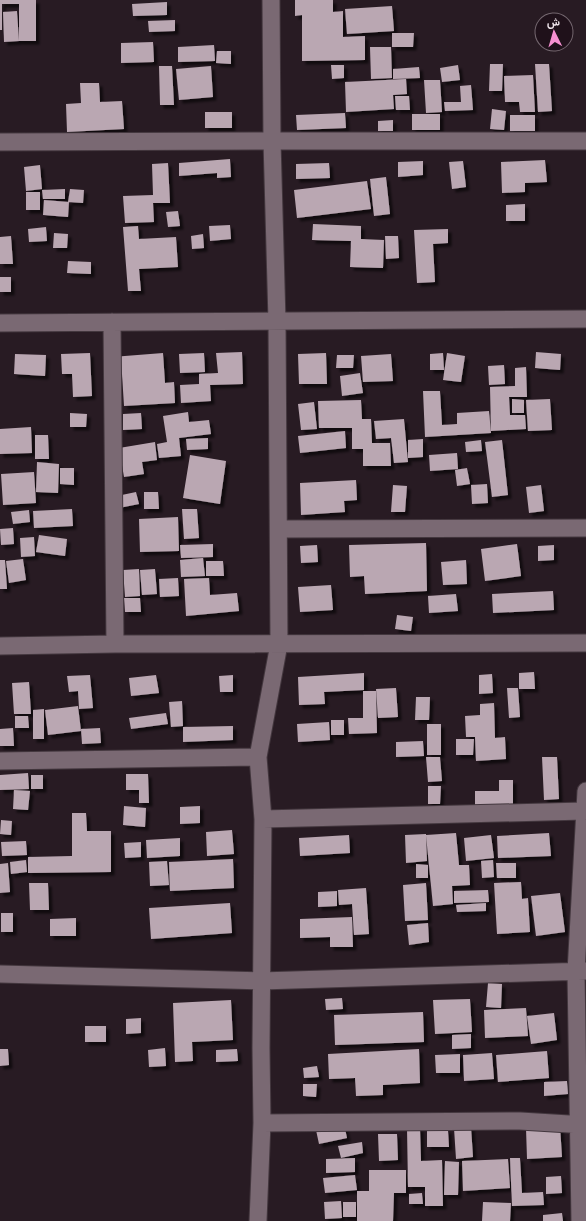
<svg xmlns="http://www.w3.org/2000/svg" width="586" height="1221" font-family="'Titillium Web',Vazirmatn,sans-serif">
  <defs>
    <filter id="shadow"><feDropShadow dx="3.5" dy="3.5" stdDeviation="1" flood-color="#0009"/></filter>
  </defs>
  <rect width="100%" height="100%" fill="#281b23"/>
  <!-- building -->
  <path fill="#baa7b2" filter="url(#shadow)" d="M0,0H36V41H19V4H2V30H0Z
    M295,0H333V12L343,11V37L365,36V60L302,61V15L295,16Z
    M167,2V15L133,16L132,4Z
    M392,6L394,31L347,34L345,9Z
    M17,11L19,41L4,42L3,12Z
    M175,20V31L149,32L148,21Z
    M392,33H414L413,47H392Z
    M153,42L154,62L121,63V43Z
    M214,45L215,61L178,62V47Z
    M370,47H391L392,78L371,79Z
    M217,51H231V64L216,63Z
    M490,64H503L502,91H489Z
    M535,64H549L552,111L538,112Z
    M331,65H344V78L332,79Z
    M458,65L460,80L442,82L440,68Z
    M159,66H172L174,105H160Z
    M211,66L213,97L179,100L176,69Z
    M419,67L420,78L393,79V69Z
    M533,75L535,112H520L519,102H505L504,76Z
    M406,79L407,94L393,95L394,109L346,112L345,82Z
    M424,80H440L442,112L426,113Z
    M80,83H99L100,102L122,101L124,129L67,132L66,104L81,103Z
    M471,85L473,110L445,111L444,102H461L460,86Z
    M395,96H409L410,110H396Z
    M492,109L506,111L504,130L490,129Z
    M205,112H232V128H205Z
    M345,113L346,128L297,130L296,115Z
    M412,114H440V130H412Z
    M510,115H535V131H510Z
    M393,120V131H378V121Z
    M230,159L231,177L217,178V173L179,176V163Z
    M545,160L547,182L525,183V192L502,193L501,162Z
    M423,161V175L398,177V162Z
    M463,161L466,187L452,189L449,162Z
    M168,163L170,203H153L154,222L125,223L123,196L153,195L152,164Z
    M329,163L330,178L296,179V164Z
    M40,165L42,189L26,191L24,167Z
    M386,177L390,214L374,216L370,179Z
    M367,181L371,209L297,218L294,190Z
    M65,189V199H43L42,190Z
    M70,189L84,190L83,203L68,202Z
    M26,192H40V210H26Z
    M44,200L69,202L68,217L43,215Z
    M525,204V221H506V205Z
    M178,211L180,226L168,227L166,212Z
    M313,224L361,226V239L384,240L383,268L350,267L351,241L312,240Z
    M230,225L231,239L210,241L209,226Z
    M138,226L139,239L176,237L178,267L139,269L141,291H128L123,227Z
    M46,227L47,241L29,242L28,229Z
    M448,229V243L433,244L435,282L417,283L414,230Z
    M54,233L68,234L67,248H53Z
    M203,234L204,248L192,249L191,236Z
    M11,236L13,264H0V237Z
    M385,236H398L399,258L386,259Z
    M68,261L91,262V274L67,273Z
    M0,277H11V292H0Z
    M242,352L243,384L210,385L211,401L181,403L180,385L199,384V374L218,373L216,353Z
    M536,352L561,354L560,370L535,368Z
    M90,353L92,396L73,397L72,374H62L61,354Z
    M163,353L165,383L174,382L175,403L124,406L122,374L114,375L112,357Z
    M204,353L205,372L180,373L179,354Z
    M326,353L327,384H299L298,354Z
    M443,353L444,370H430V354Z
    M447,353L465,356L461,382L443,380Z
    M15,354L46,355L45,376L14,374Z
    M391,354L393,381L363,382L361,356Z
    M337,355H354L353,368H336Z
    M504,365L505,384L489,385L488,366Z
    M526,367L527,397H509L510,415H525L526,429L491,431L490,387L515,386V368Z
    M360,373L363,393L342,396L340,376Z
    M423,391H440L442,425L457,424V413L489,411L491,433L425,437Z
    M512,399L524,400V413H512Z
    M550,399L552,430L528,431L526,400Z
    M361,400L362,419H371L372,443H390L391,466H363V449H352V428H319L318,401Z
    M314,402L317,429L301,430L298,404Z
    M188,412L189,422L209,420L211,434L179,438L181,456L159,458L157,444L167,442L163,416Z
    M70,413L87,414L86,427H70Z
    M141,413L142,429L123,430V414Z
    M404,419L408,462L394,463L391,438L376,439L374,421Z
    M31,427L32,453L0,454V429Z
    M345,431L346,448L300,453L298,436Z
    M35,435H48L49,459H35Z
    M208,438V449L187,450L186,439Z
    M423,439V457L408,458V440Z
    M481,440L482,451L466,452L465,442Z
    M502,440L508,495L492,497L485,442Z
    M155,442L157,460L142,462L144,474L124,477L119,448Z
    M457,453L458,469L430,471L429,455Z
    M190,455L226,461L220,504L183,498Z
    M37,462L59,464L58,493L36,492Z
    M60,468H74V485L60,484Z
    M467,468L470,484L457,486L455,470Z
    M34,472L36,503L3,505L1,474Z
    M356,480L357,500L344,501L345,512L301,515L300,483Z
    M487,484L488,503L472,504L471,485Z
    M393,485L407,486L405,512H391Z
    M541,485L544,511L529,513L526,487Z
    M136,492L139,504L119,508L117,496Z
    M144,492H158L159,509H144Z
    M72,509L73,526L34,528L33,511Z
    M182,509H197L199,538L184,539Z
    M29,510L30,522L13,524L11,512Z
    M178,517L179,551L140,552L139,519Z
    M13,528L14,544L1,545L0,529Z
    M39,535L67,539L65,556L36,552Z
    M34,537L35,556L21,557L20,538Z
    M426,543L427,591L365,594L364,576L350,577L349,545Z
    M213,544V557L181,558L180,545Z
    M517,544L521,576L485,581L481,549Z
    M317,545L318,562L301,563L300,546Z
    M554,545V560L538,561V546Z
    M203,558L205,576L181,577L180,560Z
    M23,559L26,580L9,583L6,561Z
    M0,560H5L7,589H0Z
    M466,560L467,584L443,585L441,562Z
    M206,561H223L224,576H206Z
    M139,569L140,596L125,597L123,570Z
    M155,569L157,594L142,595L140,570Z
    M178,578L179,596L160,597L159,579Z
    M209,578L210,595L237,593L239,611L186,616L184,579Z
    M331,585L333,610L300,612L298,587Z
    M553,591L554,610L493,613L492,594Z
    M456,594L458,611L429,613L428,596Z
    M124,598H140L141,612H125Z
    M397,615L413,617L411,631L395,629Z
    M534,672L535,689H519V673Z
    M364,673V690L324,692L325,704L299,705L298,677Z
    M492,674L493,693L479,694V675Z
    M90,675L93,708L79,709L78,691L69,692L67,676Z
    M156,675L159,693L131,696L129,678Z
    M233,675V692H220L219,676Z
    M29,682L31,714H14L12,683Z
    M396,688L398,717L378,718L376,689Z
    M507,688H518L520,717L509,718Z
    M363,691H376L377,733L349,734L348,718H363Z
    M416,697H430L429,720H415Z
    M182,701L183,726L171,727L169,702Z
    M494,703L495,738L505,737L506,759L476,761L475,737H466L465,716L480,715V704Z
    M78,706L81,731L48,735L45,710Z
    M44,709V739H33V710Z
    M166,713L168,724L131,729L129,718Z
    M15,716H28L29,728H15Z
    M331,720H344V735H331Z
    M329,722L330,740L298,742L297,724Z
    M427,724H441V755H427Z
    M233,726V740L183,742V727Z
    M13,728L14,746H0V729Z
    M100,728L101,743L82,744L81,729Z
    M456,739H474L473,755H456Z
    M423,741L424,756L396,757V742Z
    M426,757H440L442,781L428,782Z
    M542,757H557L559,799L544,800Z
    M28,773L29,789L0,790V775Z
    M126,774H148L149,803H139V790H126Z
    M31,775H43V789H31Z
    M499,780H513V805L475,806V791H499Z
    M428,786H441L440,804H428Z
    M14,790L30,791L28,810L13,809Z
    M124,806L146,808L145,827L123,825Z
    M200,806V823L180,824V807Z
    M72,813H86L87,831H111V872L28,873V857L72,856Z
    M1,820L12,821L11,835L0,834Z
    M232,830L234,854L207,856L206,832Z
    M456,833L459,865H469L470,885L452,886L453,904L433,906L426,835Z
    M549,833L551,856L498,858L497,836Z
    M426,834L427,861L406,863L405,835Z
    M349,835L350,853L300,856L299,838Z
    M491,835L494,858L466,861L464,838Z
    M180,838V856L147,858L146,840Z
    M26,841L27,855L2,856L1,842Z
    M141,842V857L125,858L124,843Z
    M233,859L234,888L170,891L169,862Z
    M26,860L27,872L11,874L10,862Z
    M493,860L494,877L482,878L481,861Z
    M167,861L169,885L150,886L149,862Z
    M8,863L10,892L0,893V864Z
    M496,863H516V878H497Z
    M416,864L428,865V878H416Z
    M521,882L522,899L528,898L530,932L497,934L494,883Z
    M29,883H48L49,910H30Z
    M426,883L428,920L405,921L403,885Z
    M366,888L369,934L354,935L352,904L339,905L338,890Z
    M488,890L489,902L454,903V891Z
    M337,891V906L318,907V892Z
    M560,893L565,932L536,936L531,896Z
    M230,903L232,933L151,939L149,908Z
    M486,903V911L457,912L456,905Z
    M1,913H13V932H1Z
    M352,917L353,947H330V937L300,938V919Z
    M76,918V936H50V919Z
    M428,923L429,942L409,945L407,925Z
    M488,983L502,984L501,1008L486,1007Z
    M342,998L343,1009L326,1010L325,999Z
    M470,999L472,1032L435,1034L433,1000Z
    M231,1000L233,1040L192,1042L193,1061L175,1062L173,1003Z
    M526,1008L528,1036L485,1038L484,1010Z
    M423,1012L424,1042L335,1045L334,1015Z
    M554,1013L557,1040L531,1044L527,1016Z
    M141,1018V1033L126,1034V1019Z
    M85,1026H106V1042H85Z
    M471,1034V1048L452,1049V1035Z
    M165,1048L166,1066L149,1067L148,1050Z
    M0,1049H8L9,1065L0,1066Z
    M237,1049L238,1061L216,1062V1050Z
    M419,1049L420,1083L383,1085V1095L356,1096L355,1078L329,1079L328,1054Z
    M547,1051L549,1078L498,1082L496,1055Z
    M492,1053L494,1079L464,1081L463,1055Z
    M460,1054V1073H436L435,1055Z
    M317,1066L319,1077L304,1078L303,1068Z
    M567,1081L568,1094L544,1096V1082Z
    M303,1084H317L316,1097L303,1096Z
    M344,1124L347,1138L319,1144L316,1130Z
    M560,1126L562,1157L527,1159L526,1128Z
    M471,1127L473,1157L456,1159L454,1128Z
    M407,1128H420L421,1161L442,1160L443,1206H425V1187H408Z
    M427,1130H448L449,1147H427Z
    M378,1134H397L398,1160L379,1161Z
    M362,1142L363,1153L341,1158L338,1146Z
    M355,1158V1172L326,1173V1159Z
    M510,1158H520L522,1193L543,1192L544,1205L512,1206Z
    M508,1159L510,1188L463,1191L462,1161Z
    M445,1161L459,1162L458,1195H444Z
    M369,1170H406V1193H394L393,1221H357V1191H369Z
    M355,1175L357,1190L325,1193L323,1178Z
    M561,1176L562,1193L546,1194V1177Z
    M422,1193L423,1204H409V1194Z
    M341,1201L342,1218L325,1219L324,1202Z
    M343,1202H356V1217H343Z
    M483,1202L511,1203L510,1221H482Z
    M562,1213L563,1221H543V1215Z"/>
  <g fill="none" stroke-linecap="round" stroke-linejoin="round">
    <!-- minor casing -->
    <g stroke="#43373e" stroke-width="19">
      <path id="minor" d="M0,142L272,141H586
        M112,322L115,644
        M0,323L586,319
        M279,529L586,528
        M0,646L115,644L586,643
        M0,761L258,757
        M263,819L584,811
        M0,974L261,981L586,971
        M262,1123L520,1121L586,1125
        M258,1221L262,1123L261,1048L263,819L258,757L279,644L277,321L272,141L271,0
        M580,1221L576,972L586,791"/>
    </g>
    <!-- minor -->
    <use href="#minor" stroke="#7a6973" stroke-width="17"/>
  </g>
  <!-- north arrow -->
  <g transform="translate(554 32) rotate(355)"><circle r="19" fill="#1f111a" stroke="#74676f"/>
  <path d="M0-3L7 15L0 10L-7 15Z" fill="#f690d1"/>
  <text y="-6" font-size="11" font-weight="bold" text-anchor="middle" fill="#f3e9ef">ش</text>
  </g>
</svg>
